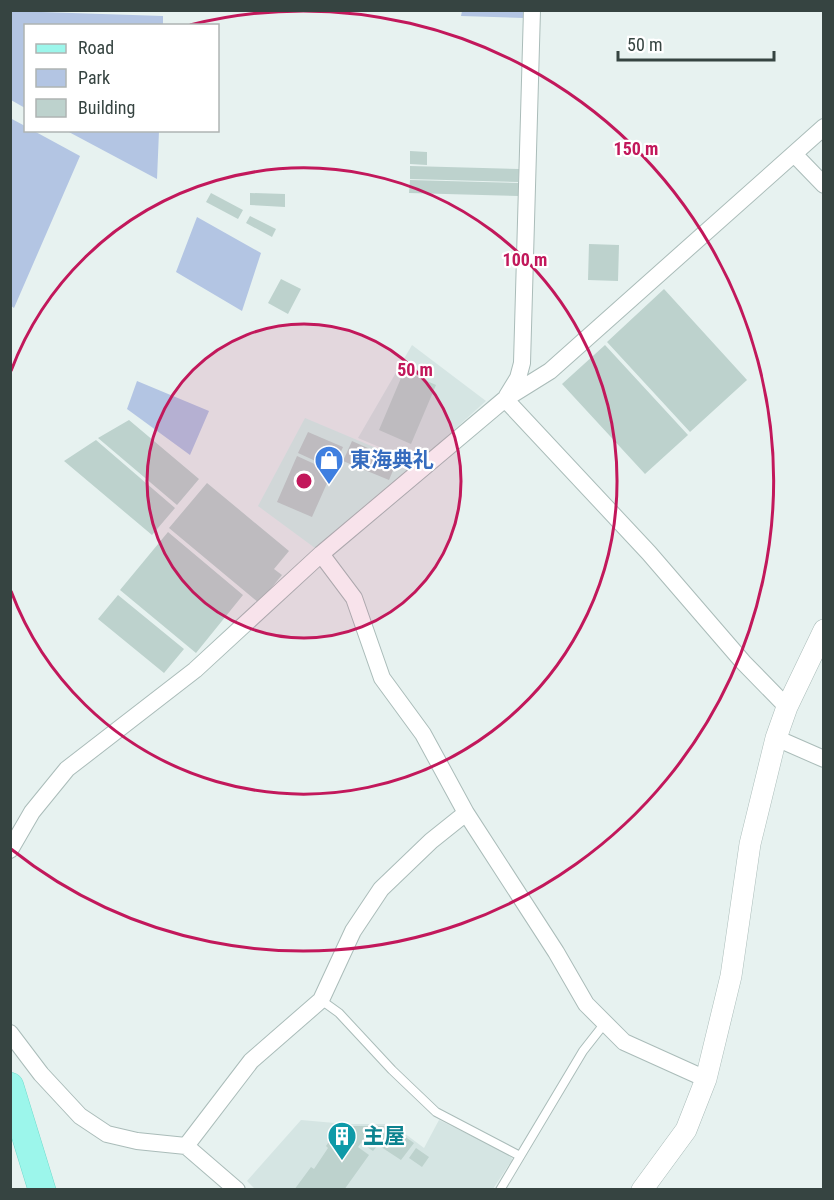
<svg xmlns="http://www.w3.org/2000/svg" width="834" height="1200" font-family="'Roboto Condensed','Noto Sans JP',sans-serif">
  <rect width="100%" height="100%" fill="#e7f2f0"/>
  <!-- residential -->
  <path fill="#d5e5e3" d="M412,345L486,401L417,463L358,438Z
    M301,1120L346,1124H392L424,1148L439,1120L511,1155L512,1160L493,1189L256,1190L247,1181Z"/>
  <!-- commercial -->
  <path fill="#d3f2ea" d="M305,418L414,464L315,548L258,506Z"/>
  <!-- green -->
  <path fill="#b3c5e3" d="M11,11L163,16V25L26,26L25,108L11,100Z
    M462,11H524V18L461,16Z
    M10,118L25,126L26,130L34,131L80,156L14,308L10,305Z
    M67,131H159L157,179Z
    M197,217L261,253L242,311L176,272Z
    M137,381L209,411L190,455L127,409Z"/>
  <!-- building -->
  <path fill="#bdd2cd" d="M410,151L427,152V165L410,164Z
    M410,166L519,169L518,182L410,179Z
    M410,180L519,183L518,196L409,193Z
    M211,193L243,210L238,219L206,202Z
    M250,193L285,194V207L250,205Z
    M250,216L276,229L272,237L246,223Z
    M589,244L619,245L618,281L588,280Z
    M281,279L301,289L288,314L268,303Z
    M664,289L747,380L690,432L607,342Z
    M605,345L688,435L645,474L562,384Z
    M404,371L436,385L411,444L379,430Z
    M129,420L199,479L177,505L98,438Z
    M308,432L343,447L333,469L298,453Z
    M96,440L175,508L152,535L64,461Z
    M352,441L397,461L389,480L343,461Z
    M297,456L332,472L312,517L277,502Z
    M207,483L289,551L274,569L282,575L259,603L169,528Z
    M168,532L243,595L196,653L120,590Z
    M118,595L184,649L164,673L98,619Z
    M350,1126H390L414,1143L401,1160L378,1145L373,1151L361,1143L358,1147L369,1155L344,1190H294L311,1167L314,1169L328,1148L326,1146L333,1136L336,1138L339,1133L343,1136Z
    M416,1148L429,1157L422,1167L409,1158Z"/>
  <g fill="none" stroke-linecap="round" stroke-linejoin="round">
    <!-- service casing -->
    <g stroke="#aabcb9" stroke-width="10">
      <path id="service" d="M321,1000L339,1013L392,1070L436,1112L520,1156
        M500,1190L583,1051L605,1023"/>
    </g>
    <!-- minor casing -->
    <g stroke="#aabcb9" stroke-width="18">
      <path id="minor" d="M794,154L824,185
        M507,396L518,378L522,363L532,10
        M505,399L649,553L743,662L787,707
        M321,554L354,598L382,678L423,734L466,813L556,952L586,1004L624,1042L706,1079
        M776,738L824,759
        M10,850L32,812L67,769L195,670L321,554L505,399L550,371L824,127
        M10,1033L41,1074L80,1116L107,1134L137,1141L186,1146L237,1190
        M186,1146L251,1061L321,1000L353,931L381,889L431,841L466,813"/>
    </g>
    <!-- tertiary casing -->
    <g stroke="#aabcb9" stroke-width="22">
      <path id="tertiary" d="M642,1190L686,1130L706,1079L731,976L750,844L776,738L787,707L824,630"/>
    </g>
    <!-- primary casing -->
    <g stroke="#6dd9cb" stroke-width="28">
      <path id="primary" d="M10,1086L42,1190"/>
    </g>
    <!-- service -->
    <use href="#service" stroke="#fff" stroke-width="8"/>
    <!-- minor -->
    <use href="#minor" stroke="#fff" stroke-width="16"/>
    <!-- tertiary -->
    <use href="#tertiary" stroke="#fff" stroke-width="21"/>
    <!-- primary -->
    <use href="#primary" stroke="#9cf6eb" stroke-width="27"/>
  </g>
  <!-- distance rings -->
  <circle cx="304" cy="481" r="157" fill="#c2185b" fill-opacity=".12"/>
  <g fill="none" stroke="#c2185b" stroke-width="3">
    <circle cx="304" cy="481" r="157"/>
    <path d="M11 371A313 313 0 1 1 11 591"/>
    <path d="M190 25A470 470 0 1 1 11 849"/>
  </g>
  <!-- icons -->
  <defs>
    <g id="shop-pin" transform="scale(1.5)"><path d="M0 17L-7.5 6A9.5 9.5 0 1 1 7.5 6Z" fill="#3f7fe0" stroke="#fff"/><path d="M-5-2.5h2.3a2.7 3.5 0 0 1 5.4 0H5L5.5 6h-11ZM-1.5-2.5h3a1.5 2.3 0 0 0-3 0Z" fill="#fff"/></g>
    <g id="building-pin" transform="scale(1.5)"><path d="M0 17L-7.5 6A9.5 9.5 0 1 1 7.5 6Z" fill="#0f9aa8" stroke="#fff"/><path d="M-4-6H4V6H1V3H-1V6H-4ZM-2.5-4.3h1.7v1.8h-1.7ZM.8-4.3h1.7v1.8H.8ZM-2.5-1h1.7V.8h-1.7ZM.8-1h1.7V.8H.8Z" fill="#fff"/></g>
  </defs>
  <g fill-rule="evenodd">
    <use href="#shop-pin" x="329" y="460"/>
    <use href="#building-pin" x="342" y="1136"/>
  </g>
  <g text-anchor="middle" stroke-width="4.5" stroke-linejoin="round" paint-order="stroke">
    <!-- shop labels -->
    <g font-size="21" font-weight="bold" fill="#366cbe" stroke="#fff" text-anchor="start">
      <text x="350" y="467">東海典礼</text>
    </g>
    <!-- culture labels -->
    <g font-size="21" font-weight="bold" fill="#0d838f" stroke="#fff" text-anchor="start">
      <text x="363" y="1143">主屋</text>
    </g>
  </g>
  <circle cx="304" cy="481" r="9" fill="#c2185b" stroke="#fff" stroke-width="3"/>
  <g font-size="18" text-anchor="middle" font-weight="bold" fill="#c2185b" stroke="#fff" stroke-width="4.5" stroke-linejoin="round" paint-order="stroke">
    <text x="636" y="155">150 m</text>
    <text x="525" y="266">100 m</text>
    <text x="415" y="376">50 m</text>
  </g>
  <!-- border -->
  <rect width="834" height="1200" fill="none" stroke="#364441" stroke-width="24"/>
  <!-- legend -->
  <rect x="24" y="24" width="195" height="108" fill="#ffffff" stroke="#afb4b3" stroke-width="1.5"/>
  <rect x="36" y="44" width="30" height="9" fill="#9cf6eb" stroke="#afb4b3" stroke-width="1.5"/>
  <text x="78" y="54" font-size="18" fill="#364441">Road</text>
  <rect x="36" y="69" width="30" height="18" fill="#b3c5e3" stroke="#afb4b3" stroke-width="1.5"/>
  <text x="78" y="84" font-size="18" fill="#364441">Park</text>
  <rect x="36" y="99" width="30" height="18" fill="#bdd2cd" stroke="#afb4b3" stroke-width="1.5"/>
  <text x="78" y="114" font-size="18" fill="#364441">Building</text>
  <!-- scale -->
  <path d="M618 51v9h156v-9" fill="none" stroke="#364441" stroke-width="3"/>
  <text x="627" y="51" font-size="18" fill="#364441" stroke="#ffffff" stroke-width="4.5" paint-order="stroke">50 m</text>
</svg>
